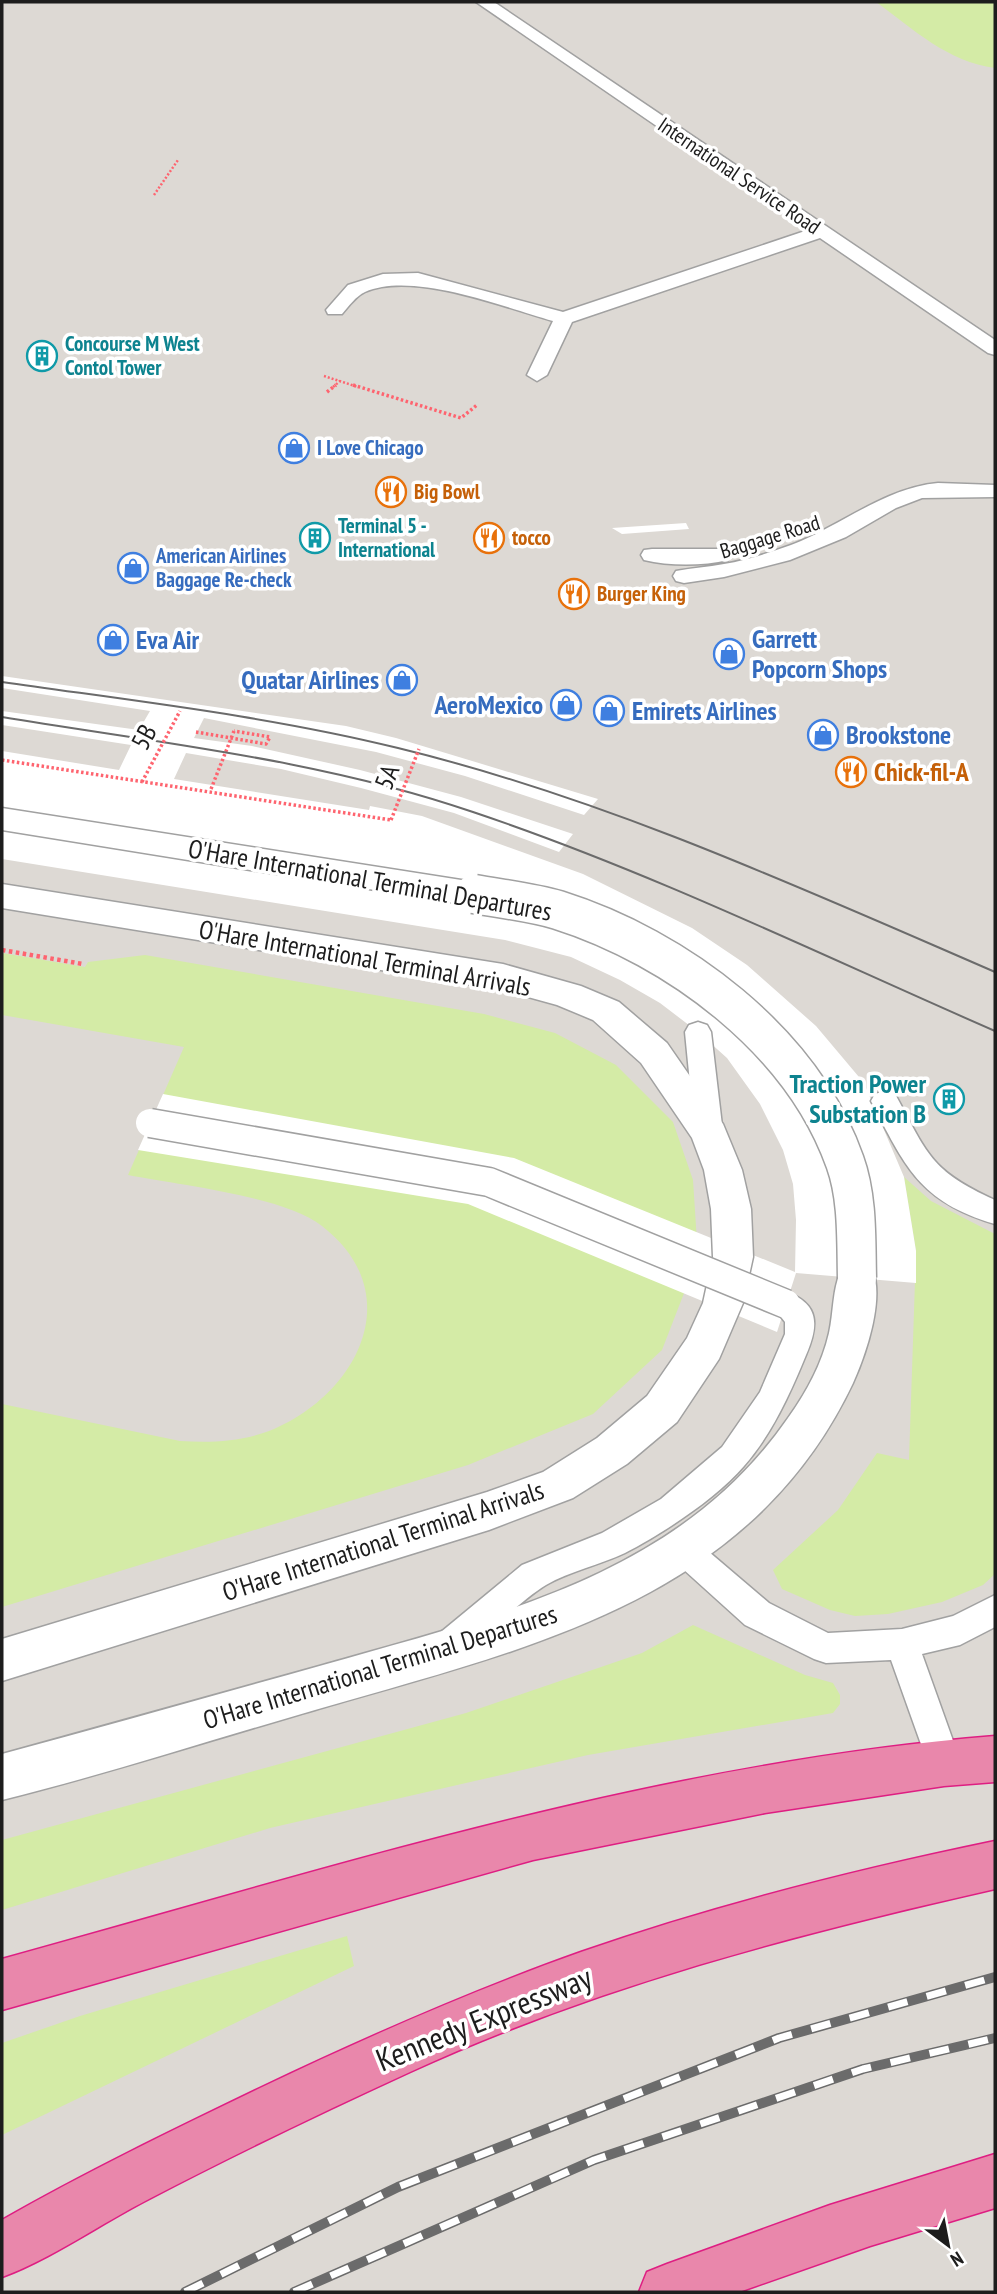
<svg xmlns="http://www.w3.org/2000/svg" width="997" height="2294" font-family="'PT Sans Narrow',sans-serif">
  <rect width="100%" height="100%" fill="#efe8e2"/>
  <!-- airport -->
  <path fill="#ddd9d4" d="M2,2H995V2292H2Z"/>
  <!-- grass -->
  <path fill="#d4eba6" d="M876,2H995V68C948,62 913,29 876,2Z
    M2,953L85,967L88,962L145,955L484,1014L555,1033L616,1065L673,1122L693,1180L698,1257L662,1350L593,1414L468,1465L2,1607V1404L180,1441C210,1443 240,1442 269,1431C357,1396 410,1294 322,1226C284,1196 178,1185 128,1175L184,1047L2,1015Z
    M904,1177L931,1201L995,1234V1574L983,1585L942,1602L888,1614L855,1616L830,1610L782,1589L773,1570L838,1510L877,1453L909,1460L916,1251Z
    M693,1625L805,1675L833,1683L840,1695V1704L833,1713L588,1755L270,1828L2,1910V1840L466,1713L642,1653Z
    M347,1936L354,1966L2,2135V2043L80,2016Z"/>
  <!-- pier -->
  <path fill="#fff" d="M686,523L689,529L622,534L612,528Z
    M2,676L346,726L396,738L598,799L584,815L465,776L376,752L204,718L194,738L252,746L360,770L461,797L573,834L559,852L454,813L361,788L281,769L186,753L174,779L369,810L370,806L422,816L583,874L692,928L747,965L816,1026L864,1083L904,1177L916,1251V1283L796,1273L777,1332L468,1204L138,1150L163,1094L514,1158L795,1272L796,1220L793,1184L783,1150L760,1104L727,1058L698,1032L660,1003L620,980L571,957L505,940L2,859V751L119,770L131,745L2,725V711L139,730L150,711L2,688Z"/>
  <g fill="none" stroke-linecap="round" stroke-linejoin="round">
    <!-- lane casing -->
    <g stroke="#a1a1a1" stroke-width="3">
      <path id="lane" d="M476,2H494L995,340V355L988,353L820,238L572,322L547,375L537,381L527,375L553,321C503,307 413,271 365,292C356,296 348,307 342,314H328L326,310L348,285L383,274L418,273L563,312L808,230Z
        M938,483L995,485V497L922,498L896,508L846,537L790,560L724,577L684,583L676,581L673,576L676,571C692,568 708,567 724,564C747,560 769,553 791,545C841,526 884,488 938,483Z
        M652,549H720L728,550L731,555L728,560C703,566 669,566 644,560L641,555L644,550Z
        M698,1022L707,1025L711,1032L723,1134L719,1142L709,1145L699,1142L695,1134L685,1032L689,1025Z
        M885,1091L895,1094C928,1154 929,1170 995,1200V1224C919,1202 905,1166 871,1101L875,1094Z
        M786,1292C821,1304 818,1327 806,1355C790,1394 772,1434 744,1466C717,1498 662,1534 625,1553C600,1565 570,1571 546,1585C521,1600 488,1634 465,1654L453,1658L441,1654L436,1643L441,1632L522,1565L602,1533L661,1499L722,1447L760,1392L785,1334V1322L771,1304L775,1295Z
        M684,1536L695,1540L769,1603L828,1633L902,1629L953,1616L995,1595V1627L960,1645L922,1654L961,1763L956,1775L944,1779L932,1775L891,1660L826,1663L814,1659L745,1625L673,1560L668,1550L673,1540Z"/>
    </g>
    <!-- street casing -->
    <g stroke="#a1a1a1" stroke-width="3">
      <path id="street" d="M2,808L474,882L486,886L491,894L486,902L474,906L2,830Z
        M2,884L503,964L581,986L619,1002L667,1043L723,1124L742,1170L751,1209L753,1257L743,1303L719,1359L677,1422L627,1464L573,1498L489,1530L2,1681V1639L487,1492L543,1472L597,1438L647,1396L687,1338L703,1303L713,1257L711,1209L704,1170L692,1138L641,1063L593,1020L557,1005L503,990L2,908Z
        M857,1262L871,1266C886,1296 866,1354 853,1383C749,1602 527,1648 315,1710C211,1740 107,1774 2,1800V1754C109,1725 216,1695 323,1665C496,1615 679,1576 788,1418C806,1393 822,1364 829,1333C834,1311 832,1287 843,1266Z"/>
    </g>
    <!-- highway casing -->
    <g stroke="#de1e82" stroke-width="3">
      <path id="highway" d="M995,1736V1782L944,1786L765,1813L533,1860L2,2010V1959C328,1869 656,1763 995,1736Z
        M995,1841V1889C796,1934 597,1986 410,2072C323,2112 235,2154 149,2199C102,2223 49,2260 2,2277V2220C86,2172 173,2130 260,2088C365,2038 471,1991 581,1952C716,1905 855,1870 995,1841Z
        M995,2154V2208L870,2246L739,2292H639L647,2272L667,2264L830,2205Z"/>
    </g>
    <!-- path-far2 -->
    <path stroke="#fe646f" stroke-width="2.5" stroke-dasharray="2 2" stroke-linecap="butt" d="M154,195L178,160
      M324,376L358,387
      M333,387L340,381"/>
    <!-- path-far1 -->
    <path stroke="#fe646f" stroke-width="3.5" stroke-dasharray="2.5 2.5" stroke-linecap="butt" d="M353,385L461,418L477,405
      M327,392L336,385
      M2,760L391,820
      M211,789L234,731"/>
    <!-- path -->
    <path stroke="#fe646f" stroke-width="4.5" stroke-dasharray="3.5 3.5" stroke-linecap="butt" d="M2,950L83,964"/>
    <!-- lane -->
    <use href="#lane" fill="#fff" fill-rule="evenodd"/>
    <!-- street -->
    <use href="#street" fill="#fff" fill-rule="evenodd"/>
    <!-- highway -->
    <use href="#highway" fill="#e987ab" fill-rule="evenodd"/>
    <!-- tram -->
    <path stroke="#6b6b6b" stroke-width="2" d="M2,682C134,701 268,716 398,748C604,798 801,888 995,972
      M2,717C159,743 322,760 473,812C652,872 823,956 995,1031"/>
    <!-- rail casing -->
    <g stroke="#6b6b6b" stroke-width="10">
      <path id="rail" d="M185,2292L398,2187L779,2038L995,1977
        M294,2292L594,2160L863,2069L995,2038"/>
    </g>
    <!-- rail -->
    <use href="#rail" stroke="#fff" stroke-width="7" stroke-dasharray="20" stroke-linecap="butt"/>
    <!-- lane-bridge casing -->
    <g stroke="#a1a1a1" stroke-width="31" stroke-linecap="butt">
      <path id="lane-bridge" d="M150,1123L489,1182L786,1304"/>
    </g>
    <!-- street-bridge casing -->
    <g stroke="#a1a1a1" stroke-width="41" stroke-linecap="butt">
      <path id="street-bridge" d="M474,894C502,899 531,902 558,910C678,948 802,1041 845,1162C858,1198 856,1240 857,1278"/>
    </g>
    <!-- path-bridge -->
    <path stroke="#fe646f" stroke-width="3.5" stroke-dasharray="2.5 2.5" stroke-linecap="butt" d="M196,732L266,744L270,737L234,731
      M142,782L180,711
      M391,820L419,749"/>
    <!-- lane-bridge -->
    <use href="#lane-bridge" stroke="#fff" stroke-width="28"/>
    <!-- street-bridge -->
    <use href="#street-bridge" stroke="#fff" stroke-width="38"/>
  </g>
  <!-- icons -->
  <defs>
    <g id="building-ring" transform="scale(1.575)"><circle r="9.5" fill="#fff" stroke="#0f9aa8" stroke-width="1.5"/><path d="M-4-6H4V6H1V3H-1V6H-4ZM-2.5-4.3h1.7v1.8h-1.7ZM.8-4.3h1.7v1.8H.8ZM-2.5-1h1.7V.8h-1.7ZM.8-1h1.7V.8H.8Z" fill="#0f9aa8"/></g>
    <g id="shop-ring" transform="scale(1.575)"><circle r="9.5" fill="#fff" stroke="#3f7fe0" stroke-width="1.5"/><path d="M-5-2.5h2.3a2.7 3.5 0 0 1 5.4 0H5L5.5 6h-11ZM-1.5-2.5h3a1.5 2.3 0 0 0-3 0Z" fill="#3f7fe0"/></g>
    <g id="restaurant-ring" transform="scale(1.575)"><circle r="9.5" fill="#fff" stroke="#e8710a" stroke-width="1.5"/><path d="M-5-6h1v4h1v-4h1v4h1v-4h1v5L-1.5 .5V6h-2V.5L-5-1ZM5-6V6H3V1.5H1.5Q1.5-4 5-6Z" fill="#e8710a"/></g>
  </defs>
  <g fill-rule="evenodd">
    <use href="#building-ring" x="42" y="356"/>
    <use href="#shop-ring" x="294" y="448"/>
    <use href="#restaurant-ring" x="391" y="492"/>
    <use href="#building-ring" x="315" y="538"/>
    <use href="#restaurant-ring" x="489" y="538"/>
    <use href="#shop-ring" x="133" y="568"/>
    <use href="#restaurant-ring" x="574" y="594"/>
    <use href="#shop-ring" x="113" y="640"/>
    <use href="#shop-ring" x="729" y="654"/>
    <use href="#shop-ring" x="402" y="680"/>
    <use href="#shop-ring" x="566" y="705"/>
    <use href="#shop-ring" x="609" y="711"/>
    <use href="#shop-ring" x="823" y="735"/>
    <use href="#restaurant-ring" x="851" y="772"/>
    <use href="#building-ring" x="949" y="1099"/>
  </g>
  <g text-anchor="middle" stroke-width="7" stroke-linejoin="round" paint-order="stroke">
    <!-- far-street labels -->
    <g font-size="21" fill="#1d1d1d" stroke="#fff">
      <text transform="translate(739 176) rotate(34)" y="7">International Service Road</text>
      <text transform="translate(770 537) rotate(-17)" y="7">Baggage Road</text>
    </g>
    <!-- far-culture labels -->
    <g font-size="21" font-weight="bold" fill="#0d838f" stroke="#fff" text-anchor="start">
      <text x="65" y="351">Concourse M West<tspan x="65" dy="24">Contol Tower</tspan></text>
      <text x="338" y="533">Terminal 5 -<tspan x="338" dy="24">International</tspan></text>
    </g>
    <!-- far-shop labels -->
    <g font-size="21" font-weight="bold" fill="#366cbe" stroke="#fff" text-anchor="start">
      <text x="317" y="455">I Love Chicago</text>
      <text x="156" y="563">American Airlines<tspan x="156" dy="24">Baggage Re-check</tspan></text>
    </g>
    <!-- far-food labels -->
    <g font-size="21" font-weight="bold" fill="#c56008" stroke="#fff" text-anchor="start">
      <text x="414" y="499">Big Bowl</text>
      <text x="512" y="545">tocco</text>
      <text x="597" y="601">Burger King</text>
    </g>
    <!-- shop labels -->
    <g font-size="26" font-weight="bold" fill="#366cbe" stroke="#fff" text-anchor="start">
      <text x="752" y="648">Garrett<tspan x="752" dy="30">Popcorn Shops</tspan></text>
      <text x="136" y="649">Eva Air</text>
      <text x="379" y="689" text-anchor="end">Quatar Airlines</text>
      <text x="543" y="714" text-anchor="end">AeroMexico</text>
      <text x="632" y="720">Emirets Airlines</text>
      <text x="846" y="744">Brookstone</text>
    </g>
    <!-- street labels -->
    <g font-size="26" fill="#1d1d1d" stroke="#fff">
      <text transform="translate(144 737) rotate(-62)" y="9">5B</text>
      <text transform="translate(387 777) rotate(-68)" y="9">5A</text>
      <text transform="translate(370 880) rotate(10)" y="9">O'Hare International Terminal Departures</text>
      <text transform="translate(365 958) rotate(10)" y="9">O'Hare International Terminal Arrivals</text>
      <text transform="translate(383 1541) rotate(-18)" y="9">O'Hare International Terminal Arrivals</text>
      <text transform="translate(380 1667) rotate(-17)" y="9">O'Hare International Terminal Departures</text>
    </g>
    <!-- food labels -->
    <g font-size="26" font-weight="bold" fill="#c56008" stroke="#fff" text-anchor="start">
      <text x="874" y="781">Chick-fil-A</text>
    </g>
    <!-- culture labels -->
    <g font-size="26" font-weight="bold" fill="#0d838f" stroke="#fff" text-anchor="end">
      <text x="926" y="1093">Traction Power<tspan x="926" dy="30">Substation B</tspan></text>
    </g>
    <!-- near-street labels -->
    <g font-size="32" fill="#1d1d1d" stroke="#fff">
      <text transform="translate(484 2019) rotate(-22)" y="11">Kennedy Expressway</text>
    </g>
  </g>
  <!-- border -->
  <rect width="997" height="2294" fill="none" stroke="#1d1d1d" stroke-width="7"/>
  <!-- north arrow -->
  <g transform="translate(948 2245) rotate(148)" stroke="#ffffff" stroke-width="5" paint-order="stroke">
  <path d="M0-5L12 26L0 18L-12 26Z" fill="#1d1d1d"/>
  <text y="-10" font-size="19" font-weight="bold" text-anchor="middle" fill="#1d1d1d">N</text>
  </g>
</svg>
